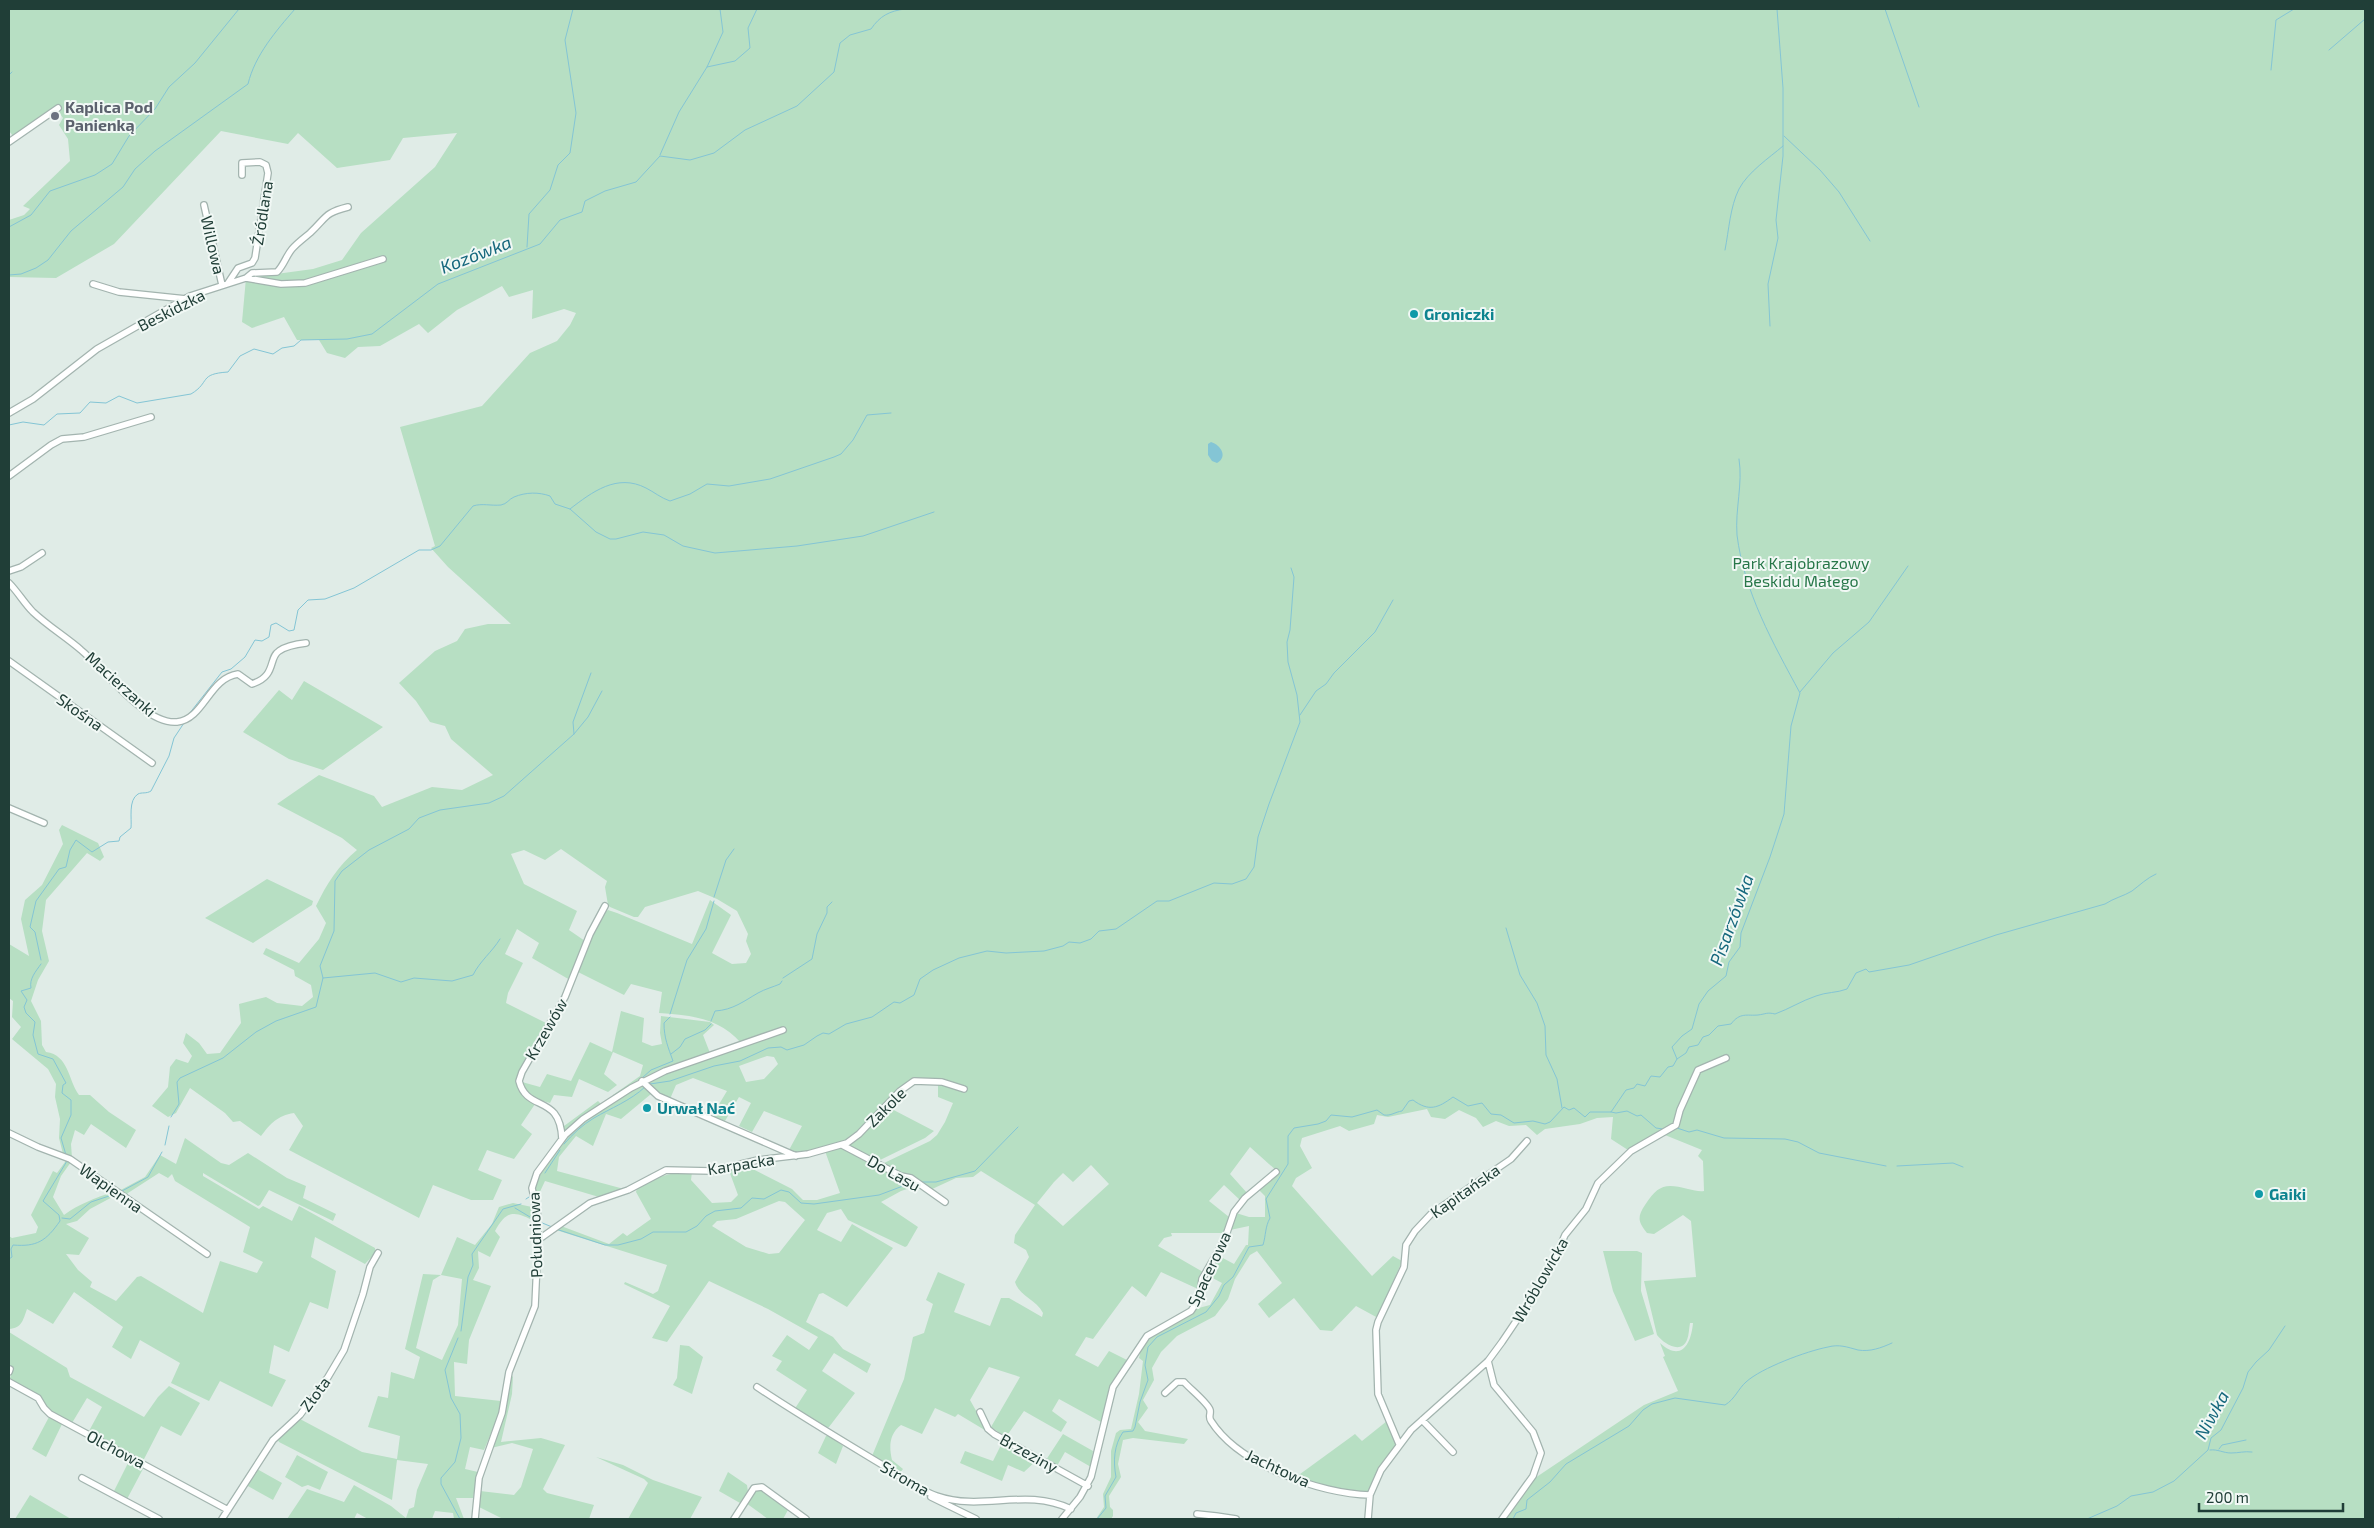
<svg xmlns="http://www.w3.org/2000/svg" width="2374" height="1528" font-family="'Exo 2',sans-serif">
  <rect width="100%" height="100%" fill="#e0ece7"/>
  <!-- green -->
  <path fill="#b7dfc3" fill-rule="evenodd" d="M9,9H2365V1519H1503L1535,1478L1644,1405L1678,1391L1663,1357L1665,1356L1660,1343C1681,1362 1691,1345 1693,1323H1690C1689,1328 1689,1335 1687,1340C1681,1355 1663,1343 1657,1335L1644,1281L1696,1277L1691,1221L1683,1215L1654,1234L1647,1233C1638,1222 1637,1217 1645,1205C1658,1185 1665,1183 1688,1189C1694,1190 1699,1192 1704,1191L1703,1161L1698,1156L1702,1150L1660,1133L1628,1150L1611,1139L1613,1117L1597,1118L1580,1124L1545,1129L1537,1135L1526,1125L1509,1126L1496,1121L1483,1127L1476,1118L1459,1110L1445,1119L1431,1117L1427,1109L1388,1117L1377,1115L1374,1124L1349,1131L1340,1126L1302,1138L1300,1146L1312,1168L1296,1178L1292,1186L1372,1276L1393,1256L1402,1261L1378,1318L1356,1306L1332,1331L1320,1330L1294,1298L1269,1318L1258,1304L1282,1283L1257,1251L1250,1255L1235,1279L1228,1299L1215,1316L1177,1336L1161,1352L1152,1368L1154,1380L1143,1400L1148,1408L1138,1422L1145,1431L1188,1439L1184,1444L1133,1438L1123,1440L1118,1464L1121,1477L1109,1496L1110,1507L1113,1510V1516L1111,1519H1096L1104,1507L1103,1494L1111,1477V1451L1116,1433L1120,1430L1131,1429L1139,1394L1143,1361L1139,1358L1141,1349L1151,1336L1185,1318L1195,1309L1210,1305L1222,1283L1207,1275L1219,1256L1234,1264L1246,1245H1248L1249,1226L1230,1230L1236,1213L1249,1217H1265V1196L1259,1190L1278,1172L1250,1147L1230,1174L1248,1194L1240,1200L1224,1185L1209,1201L1229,1217L1223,1233H1171L1172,1236L1164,1238L1158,1246L1203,1272L1198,1289L1161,1272L1146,1297L1132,1286L1093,1339L1086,1337L1075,1355L1098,1367L1109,1351L1127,1360L1111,1387L1101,1422L1059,1399L1052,1411L1067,1422L1061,1432L1024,1411L1006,1437L991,1427L1020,1377L989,1367L970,1400L988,1432L958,1414L955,1417L935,1408L922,1434L901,1425C889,1434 889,1447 892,1460L903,1469L900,1473L872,1456L904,1379L913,1337L924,1333L933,1304L926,1300L938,1272L965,1284L954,1312L990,1326L1001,1298H1009L1042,1317L1043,1313C1036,1299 1019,1296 1015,1282L1029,1257L1026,1250L1014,1243L1015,1235L1035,1205L981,1171L973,1177L956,1178L930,1190L882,1164L930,1141L937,1135L945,1122L953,1103L938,1097V1083L917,1078L902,1086L868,1122L842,1143L797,1154L789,1150L802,1126L764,1111L752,1132L739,1126L751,1103L739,1097L725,1121L712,1116L727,1091L693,1078L676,1085L670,1099L659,1094L646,1082L741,1043C720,1018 690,1015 659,1013L662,992L631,984L624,995L578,972L591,938L604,913L608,910L617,913L692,944L710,900L731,915L712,953L732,964L746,963L751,954L746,941L748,934L737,911L717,899L698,891L645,907L638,917H634L610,907L608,905L605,887L607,881L561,849L545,860L524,850L511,854L524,884L577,911L569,930L585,941L570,980L532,958L539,943L517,929L505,954L523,963L508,993L506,1003L548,1024L518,1076C517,1090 523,1096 535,1104L521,1125L532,1134L514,1159L487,1150L478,1170L502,1180L493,1200H471L433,1185L419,1218L289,1150L303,1126L294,1113C277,1116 271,1123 261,1136L240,1121L233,1122L225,1113L190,1088L176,1113L168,1117L152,1106L168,1087L170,1067L176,1059L188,1063L192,1056L183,1043L186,1033L199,1043L207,1054L220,1053L241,1023L239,1004L266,997L277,1003L302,1006L313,997L311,985L295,976L294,970L263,954L266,948L299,963L319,939L326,923L316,906C327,883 338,866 357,850L342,838L277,804L319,775L374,796L382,807L432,787L462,790L493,775L451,739L445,726L430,722L416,701L399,683L435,651L457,641L465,629L488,624H511L448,567L431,548L435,546L400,427L482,406L530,353L557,341L570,325L576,313L564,309L532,319L533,290L509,297L502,286L457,310L428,333L419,324L380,346L358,347L345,358L327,353L319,340H297L284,317L252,328L242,322L246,278L313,269L342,260L361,233L435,167L457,133L403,138L390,160L337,168L298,133L288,144L221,131L114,244L56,278L9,277V220L24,215L30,209L23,206L70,161L68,139L59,125L63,118L56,108L13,136L9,131ZM767,1056L774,1057L778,1064L764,1079L746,1082L739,1066ZM1091,1165L1109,1184L1063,1226L1037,1203L1054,1182L1063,1173L1073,1182Z
    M304,681L383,727L323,770L289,759L243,732L279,690L292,700Z
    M62,825L98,843L104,857L100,861L87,853L46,900L42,931L49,961L38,980L31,1001L41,1021L42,1045L46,1052C69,1055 68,1080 79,1095H90L109,1112L136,1130L126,1148L91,1124L84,1135L75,1130L71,1144L72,1158L63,1154L59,1138L60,1119L55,1097L56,1084L48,1069L12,1039L21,1027L12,1017L13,1001L9,998V944L29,956L21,919L25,900L42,885L63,844L59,830Z
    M267,879L313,901L312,905L253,943L205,918Z
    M621,1011L644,1018L642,1042L652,1046L662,1044L660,1033L661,1016L710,1022L714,1025L703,1035L710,1053L614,1096L613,1095L640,1076L643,1065L613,1052L604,1074L617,1085L608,1092L579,1079L572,1097L554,1095L550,1103C536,1099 527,1097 522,1082L540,1087L547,1074L571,1081L590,1042L612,1052Z
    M642,1083L651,1094L621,1119L606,1114L593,1146L576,1136L559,1157L557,1171L624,1189L599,1197L545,1181L537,1198L533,1189C555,1135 595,1113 642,1083Z
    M598,1101L601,1104L564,1133V1126Z
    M886,1106L934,1131L925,1138L876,1162L850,1146V1144Z
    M185,1138L221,1163L229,1165L248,1153L287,1178L306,1186L303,1198L336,1214L333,1221L269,1190L260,1205L258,1206L203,1173V1176L259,1209L263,1206L292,1221L299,1206L375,1248V1253L365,1264L315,1237L311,1257L336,1271L328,1309L310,1302L289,1352L274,1345L269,1373L286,1380L272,1407L220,1381L209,1401L171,1383L180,1363L140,1340L131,1359L112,1347L123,1327L74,1292L53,1324L27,1309C23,1320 22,1328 9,1329V1236L12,1238L36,1233L38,1227L31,1215L53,1171L57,1173L65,1162V1158L71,1162L61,1176L53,1197L64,1215C79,1204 95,1198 113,1192L118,1194L90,1209L77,1221L66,1224L89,1238L79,1255L66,1254L78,1270L92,1282L90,1287L116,1301L137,1277L141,1276L203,1313L220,1261L257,1273L263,1262L243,1252L250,1227L175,1181L172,1174L168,1178L159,1173L128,1193L126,1196L119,1191L145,1177L160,1155L176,1164Z
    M842,1148L897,1178L910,1180L916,1186L901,1191L881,1202L918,1227L907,1246L905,1247L848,1220L841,1209L827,1213L817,1230L841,1242L852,1224L893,1248L847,1307L823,1293L819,1294L806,1322L833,1337L843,1349L871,1364L867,1373L834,1353L822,1371L855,1393L829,1427L823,1429L794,1410L807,1390L776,1370L782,1361L772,1356L787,1335L809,1350L818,1337L768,1309L709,1281L667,1342L652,1338L670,1306L624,1284L625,1282L653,1294L658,1291L667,1265L556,1230L561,1226L609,1244L623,1233L627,1236L651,1219L636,1192L637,1188C658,1177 668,1172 692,1172L691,1180L712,1203L731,1202L738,1195L728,1168L745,1165L792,1189L803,1200H817L840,1193L825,1151ZM779,1201L785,1202L805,1220L779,1253L769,1254L746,1247L712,1226L717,1221L736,1219Z
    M513,1203L532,1207L536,1216V1222C515,1211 507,1209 495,1231L500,1237L490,1257L478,1251L479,1268L473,1280L491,1286L469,1340L467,1364L454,1362L455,1396L501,1401L500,1412L484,1450L470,1447L465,1469L478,1472L473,1498H456L464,1519H454L453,1513L435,1511L432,1519H368L357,1513L354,1519H287L307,1489L344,1502L354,1485L391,1506L406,1518L409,1509L414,1507L417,1490L428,1464L397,1460L392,1500L279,1442L277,1438L300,1419L362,1452L397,1459L400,1436L368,1427L378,1396L388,1398L391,1372L414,1379L420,1357L405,1349L423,1274L441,1275L457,1237L475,1245L492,1224L499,1207ZM441,1275L462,1279L458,1325L442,1360L416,1348L433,1280Z
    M1603,1251H1637L1642,1253L1641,1291L1654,1334L1635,1341L1613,1291Z
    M9,1332L67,1368L70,1377L144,1417L158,1397L169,1386L200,1403L181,1436L161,1426L143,1461L89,1431L102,1407L87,1398L72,1423L51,1413L46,1408L42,1398L9,1380L13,1371L9,1365Z
    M680,1345L689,1346L703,1357L692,1394L673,1385L677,1378Z
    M513,1376L512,1394L501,1442L541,1438L565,1445L543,1489L547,1493L594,1505L589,1519H503L479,1507L480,1491L514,1495L521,1487L533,1449L512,1443L491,1448L509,1380Z
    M49,1417L63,1422L46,1457L32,1449Z
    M1387,1421L1396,1445L1367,1492L1361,1494L1316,1485L1296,1477L1355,1434L1362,1441Z
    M1063,1434L1093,1451L1091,1467L1065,1452L1057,1466L1046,1460Z
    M826,1436H830L843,1446L836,1464L818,1453Z
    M1003,1441L1037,1460L1024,1472L1008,1465L1002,1481L960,1463L965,1451L993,1461Z
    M297,1455L328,1472L320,1490L308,1485L302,1487L285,1477Z
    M596,1457L623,1465L653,1480L702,1497L690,1519H628L648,1483L644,1479Z
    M130,1459L144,1467L126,1501L113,1493Z
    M257,1469L282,1483L273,1500L246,1485Z
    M728,1472L747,1485L748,1492L740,1503L719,1491Z
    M762,1490L788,1510L783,1519H768L746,1503L753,1491Z
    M30,1495L71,1519H15Z"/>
  <!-- water -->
  <path fill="#84c5d5" d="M1211,442C1221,445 1228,457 1217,463L1212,461L1208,455V444Z"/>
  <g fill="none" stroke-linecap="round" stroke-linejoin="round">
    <!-- stream -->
    <path stroke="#84c5d5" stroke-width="1" d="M1885,9L1919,107
      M2329,50L2365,19
      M707,67L735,61L750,48L748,28L757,9
      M2271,70L2276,20L2294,9
      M9,75L12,72
      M1784,136L1820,170L1839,192L1870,241
      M660,155L679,112L707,67L723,32L720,9
      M9,227L31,215L50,191L95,175L112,164L129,136L155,109L169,87L195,63L239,9
      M527,247L529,214L550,190L558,165L570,153L576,113L565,40L573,9
      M1725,250C1729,230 1730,207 1739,189C1748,172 1769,158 1783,146
      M9,275L21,274L36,268L48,260L71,231L123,187L135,169L155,151L248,84C255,55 276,31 295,9
      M1770,326L1768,284L1778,238L1776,220L1783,156V88L1777,9
      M9,425L23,422L44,425L57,414L80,413L90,402L106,403L119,396L137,403L191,394C211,382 198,374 228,372L240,356L254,349L273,354L282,348L294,346L301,340L347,339L372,334L438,284L540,244L560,220L582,212L585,201L605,191L636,182L660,156L690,160L714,153L745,130L797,106L834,72L840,43L850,35L871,29C880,16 889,11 905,9
      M570,509C592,492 617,473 646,488C654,492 661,498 670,501L690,494L707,484L729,486L770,479L834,457L841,454L853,440L867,415L891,413
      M1800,692L1833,653L1869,622L1908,566
      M189,714L222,672L231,669L245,657L255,640L262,641L269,637L271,625L276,623L289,631L294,630L298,610L308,600L325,599L354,588L419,550H431L440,546L473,506C482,503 491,506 501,505C507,504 509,499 514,497C526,492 539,492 550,496L555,504L570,509L596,532L610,539H616L643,532L664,535L683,546L715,553L797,546L863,536L934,512
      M1300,715L1316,691L1326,684L1334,673L1375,632L1393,600
      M574,734L573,722L591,673
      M714,897L726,860L734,849
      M1506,928L1520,975L1537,1003L1545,1026L1546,1055L1557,1079L1562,1108
      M41,960L35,932L30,927L36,901L59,869L66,867L70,850L76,840L92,852L108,842L119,841L120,837L131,828C132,819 128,800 138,794C142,792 146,794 151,791L169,756L174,738L184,723
      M41,964C36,971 29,979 31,988L21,991L27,1000L24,1007L26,1013L35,1022L33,1035L38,1054L53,1059L66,1083L63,1085L62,1093L71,1100V1115L61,1138L66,1155
      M323,978L375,973L401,982L414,978L452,981L473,975C480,961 492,952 500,939
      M783,978L812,959L817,934L827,913V907L832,902
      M670,1014L687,960L706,929L714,901
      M711,1021L715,1011C733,1010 744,1001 758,993C765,989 773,987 780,984L782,981
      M671,1054L680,1047L685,1039L705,1030L711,1024
      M1677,1059L1686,1053L1689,1047L1698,1045L1703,1037L1709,1035L1718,1026L1731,1024C1740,1012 1747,1016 1758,1015C1766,1014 1767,1012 1775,1014C1789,1009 1801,1001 1816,996C1826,992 1837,993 1847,989L1856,973L1866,969L1869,972L1909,965L1996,935L2105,904C2114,898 2124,896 2132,891C2140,885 2147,878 2156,874
      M642,1078L651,1070L673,1061C668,1047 664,1038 664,1023L670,1017
      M650,1084L670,1081L714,1066L740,1061L768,1048L781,1047L787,1050L804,1045L817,1036L823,1033L829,1034L846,1024L872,1017L894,1002L900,1003L914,995L920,979L933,970L959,958L987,951L1006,953L1044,951L1063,946L1069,942L1080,943L1091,939L1099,931L1116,929L1157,901H1169L1214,883L1232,884L1246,879L1254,867L1258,837L1269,804L1300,722L1297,695L1288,662L1287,642L1290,630L1294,577L1291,568
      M1611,1112L1616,1113L1627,1111L1637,1116L1641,1115L1656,1128L1663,1129
      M171,1117L179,1104L177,1082L180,1078L223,1058L256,1032L276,1021L316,1007L323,978L320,966L334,931L335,881L342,871L369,850L409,829L419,818L440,810L489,803L504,796L574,734L588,717L602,691
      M1677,1128L1689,1132L1697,1130L1724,1138L1785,1139L1798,1142L1819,1153L1886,1166
      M564,1144C573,1134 582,1125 594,1118C611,1108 630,1101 645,1087
      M165,1145L169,1126
      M1897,1166L1953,1163L1963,1167
      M545,1173L560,1150
      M922,1182H936L975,1171L1018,1127
      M122,1191L148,1177L162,1152
      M526,1199L529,1197
      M515,1208L535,1220
      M62,1218L70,1219L91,1202L115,1194
      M540,1222L552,1227
      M556,1229L605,1245H618L641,1239L653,1232H686L697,1226L706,1216L715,1211L741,1208L752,1198L764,1199L781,1190L789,1192L801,1203L814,1204L879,1195L911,1183
      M9,1259L12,1257L11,1249L13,1245C37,1247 46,1241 60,1221L59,1215L43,1201L67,1161
      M461,1331L468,1277L473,1265L472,1254L503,1209L521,1204
      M458,1338L445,1370L451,1398L460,1414L461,1438L455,1462L441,1478V1484L460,1519
      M2219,1449L2222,1445L2246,1440
      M2210,1450C2218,1449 2223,1453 2231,1453C2239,1453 2244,1451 2252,1452
      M1097,1519L1106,1508L1105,1496L1116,1477C1113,1461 1114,1445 1123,1432L1133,1431L1135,1427L1140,1402L1148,1380L1145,1365L1148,1347L1157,1337L1206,1312L1219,1296L1224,1285L1233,1277L1249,1247L1263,1245C1266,1235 1265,1227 1270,1218L1266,1199L1288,1164V1136L1294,1128L1318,1124L1326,1121L1331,1115L1352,1117L1377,1110L1384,1115C1391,1116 1395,1112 1402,1111L1409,1101L1413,1100C1429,1112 1438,1108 1453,1097L1468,1106L1482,1103L1491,1114L1501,1115L1514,1123L1533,1121L1545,1124L1550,1122L1564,1107L1569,1110L1574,1108L1585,1117L1590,1112H1611L1626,1090L1634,1088L1637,1084L1645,1086L1651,1076L1660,1077L1668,1067L1673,1066L1677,1059L1672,1047L1682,1036L1692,1029L1699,1004L1708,991L1726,976L1729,962L1740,947L1741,933L1770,857L1784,814L1791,726L1800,693C1773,643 1744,592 1737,535C1735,509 1743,484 1739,459
      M1513,1519L1516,1513L1526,1509L1527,1500L1550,1482L1566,1464L1629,1426L1643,1410L1652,1404L1675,1398L1725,1405C1735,1399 1738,1389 1746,1382C1761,1368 1807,1351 1828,1347C1839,1344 1847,1347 1858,1350C1870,1352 1881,1348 1892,1343
      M1897,1519L1898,1518
      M2087,1519L2117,1506L2131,1496L2153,1492L2174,1481L2208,1450L2211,1438L2221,1430L2243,1388L2248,1372L2256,1362L2269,1350L2285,1326"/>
    <!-- street casing -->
    <g stroke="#a3b4af" stroke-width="8">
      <path id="street" d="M9,142L58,108
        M204,205L222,285
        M246,278L252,273L277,272C284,265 286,256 292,249C297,243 304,238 310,233C327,217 324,213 348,207
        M228,283L238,268L252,263L255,258L268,173L266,165L260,162L242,163V175
        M93,284L119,292L186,299
        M9,413L33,399L97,349L190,296L246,278L281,284L305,283L383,259
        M9,476L51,445L62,439L84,437L151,417
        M9,571L21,567L42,553
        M9,583C18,592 24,603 33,612C48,626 66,637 81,650C104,669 145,725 177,722C204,719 209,678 238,674L252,684C277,676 268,658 279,651C286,646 297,644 306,643
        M9,661L152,763
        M9,808L44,823
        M642,1081L658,1096L796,1156
        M9,1133L38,1147L70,1159L207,1254
        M562,1139C560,1093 527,1113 519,1081L522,1072L565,997L590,934L605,906
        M842,1145L901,1176L911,1178L945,1202
        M538,1240L590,1203L628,1190L666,1170L712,1171L758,1160L808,1154L847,1143L859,1134L900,1091L914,1081L942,1082L964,1089
        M1488,1361L1494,1385L1533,1432L1541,1453L1533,1476L1502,1519
        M9,1372L10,1369
        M9,1382L38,1398L44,1408L50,1414L228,1510
        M757,1387C799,1415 841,1440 884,1466C900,1476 918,1490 937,1496C984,1512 1024,1487 1071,1509
        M1165,1393L1177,1382H1184C1189,1388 1208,1403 1210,1410C1211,1414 1208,1417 1211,1421C1239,1465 1320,1494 1370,1495
        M980,1412L988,1429L994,1434L1088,1486
        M1422,1420L1453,1452
        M1399,1444L1378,1394L1376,1330L1378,1322L1404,1267L1406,1245L1415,1231L1431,1214L1511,1159L1527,1141
        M82,1478L159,1519
        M931,1497L976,1519
        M1197,1514L1216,1516
        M222,1519L273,1440L300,1415L328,1377L344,1350L363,1294L370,1267L378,1253
        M475,1519L479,1478L502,1413L509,1372L535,1306L538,1240V1217L532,1188L537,1173L565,1135L583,1119L631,1088L665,1071L783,1030
        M734,1519L754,1488L762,1487L806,1519
        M1062,1519L1080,1497L1091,1477L1113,1387L1147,1336L1191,1311L1199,1299L1202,1279L1224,1241L1234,1212L1245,1198L1276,1172
        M1216,1519V1516L1236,1519
        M1368,1519L1370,1495L1381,1470L1411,1430L1488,1361L1502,1342L1537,1290L1555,1258L1565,1235L1586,1209L1598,1183L1631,1151L1676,1125L1680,1110L1698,1070L1726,1058"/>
    </g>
    <!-- street -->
    <use href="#street" stroke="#fff" stroke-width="5.5"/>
  </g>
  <!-- markers -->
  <circle fill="#6b7280" stroke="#f1f8f5" stroke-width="2" cx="55" cy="116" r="5"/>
  <g fill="#0f9aa8" stroke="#f1f8f5" stroke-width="2">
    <circle cx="1414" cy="314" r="5"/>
    <circle cx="647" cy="1108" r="5"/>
    <circle cx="2259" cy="1194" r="5"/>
  </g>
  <g text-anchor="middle" stroke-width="4" stroke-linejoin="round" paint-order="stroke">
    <!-- worship labels -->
    <g font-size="16" font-weight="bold" fill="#5b616d" stroke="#f1f8f5" text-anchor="start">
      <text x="65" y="113">Kaplica Pod<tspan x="65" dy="18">Panienką</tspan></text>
    </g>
    <!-- street labels -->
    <g font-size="16" fill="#203e37" stroke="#f1f8f5">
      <text transform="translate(262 213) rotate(-81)" y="6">Źródlana</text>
      <text transform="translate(213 245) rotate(77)" y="6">Willowa</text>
      <text transform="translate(171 310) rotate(-27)" y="6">Beskidzka</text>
      <text transform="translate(121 684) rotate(42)" y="6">Macierzanki</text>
      <text transform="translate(80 712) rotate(35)" y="6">Skośna</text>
      <text transform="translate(546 1029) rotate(-60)" y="6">Krzewów</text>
      <text transform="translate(886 1107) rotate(-45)" y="6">Zakole</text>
      <text transform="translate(741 1164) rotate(-9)" y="6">Karpacka</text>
      <text transform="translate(894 1173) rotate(29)" y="6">Do Lasu</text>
      <text transform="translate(111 1188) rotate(35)" y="6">Wapienna</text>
      <text transform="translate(1465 1191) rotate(-35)" y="6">Kapitańska</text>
      <text transform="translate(535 1235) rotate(-92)" y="6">Południowa</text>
      <text transform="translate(1209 1269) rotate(-65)" y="6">Spacerowa</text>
      <text transform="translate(1540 1280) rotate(-60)" y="6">Wróblowicka</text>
      <text transform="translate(315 1394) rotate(-54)" y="6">Złota</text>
      <text transform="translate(116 1449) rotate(28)" y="6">Olchowa</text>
      <text transform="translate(1029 1453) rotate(29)" y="6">Brzeziny</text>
      <text transform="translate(1278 1468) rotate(25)" y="6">Jachtowa</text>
      <text transform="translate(905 1478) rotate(30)" y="6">Stroma</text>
    </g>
    <!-- culture labels -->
    <g font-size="16" font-weight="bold" fill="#0d838f" stroke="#f1f8f5" text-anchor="start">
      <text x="1424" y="320">Groniczki</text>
      <text x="657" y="1114">Urwał Nać</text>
      <text x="2269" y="1200">Gaiki</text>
    </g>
    <!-- park labels -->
    <g font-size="16" fill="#277749" stroke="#f1f8f5">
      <text x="1801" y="569">Park Krajobrazowy<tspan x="1801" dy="18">Beskidu Małego</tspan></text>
    </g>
    <!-- water labels -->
    <g font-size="18" font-style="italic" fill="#16687d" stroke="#f1f8f5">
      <text transform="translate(476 255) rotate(-21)" y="6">Kozówka</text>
      <text transform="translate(1732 920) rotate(-70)" y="6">Pisarzówka</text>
      <text transform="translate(2212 1415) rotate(-61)" y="6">Niwka</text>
    </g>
  </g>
  <!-- border -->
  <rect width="2374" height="1528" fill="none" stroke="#203e37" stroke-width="20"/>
  <!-- scale -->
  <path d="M2199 1503v8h144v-8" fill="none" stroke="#203e37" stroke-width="2.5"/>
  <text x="2206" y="1503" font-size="15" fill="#203e37" stroke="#f1f8f5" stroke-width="4" paint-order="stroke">200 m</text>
</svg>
